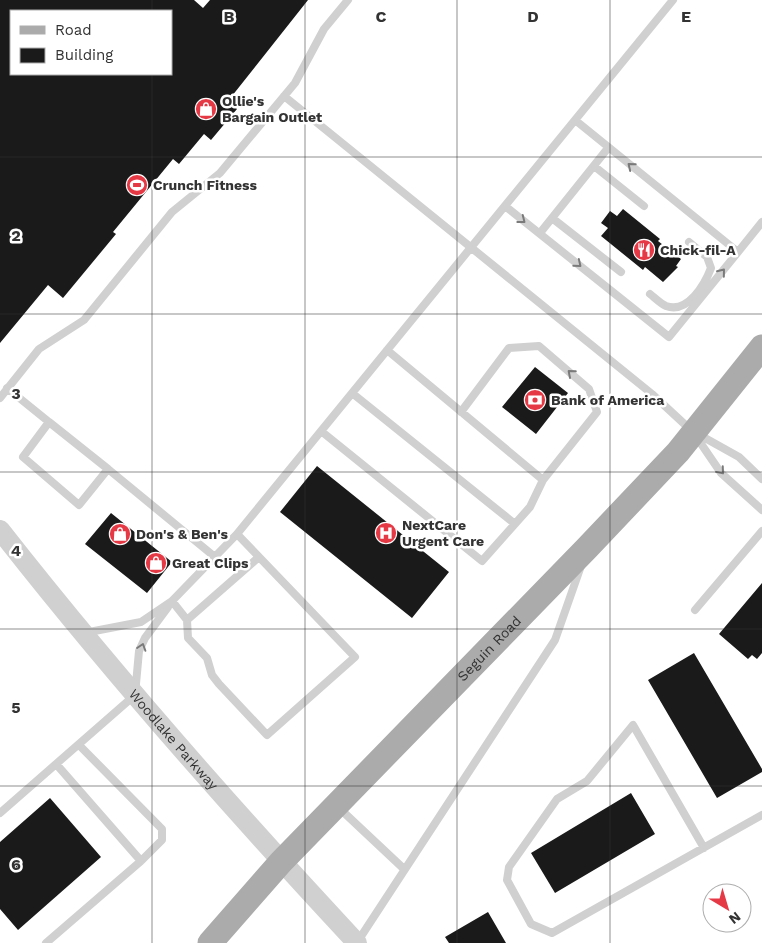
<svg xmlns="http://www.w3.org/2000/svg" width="762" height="943" font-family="'Work Sans',sans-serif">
  <rect width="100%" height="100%" fill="#fff"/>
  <!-- building -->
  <path fill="#1a1a1a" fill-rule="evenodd" d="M0,0H194L203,8L210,0H308L228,101L237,109L211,140L204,134L179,164L173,159L113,232L116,234L63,298L48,285L0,343ZM11,11H171V74H11Z
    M623,209L660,239L658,241L681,259L676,266L678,267L663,282L645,267L643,270L601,236L608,228L601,223L610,211L617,216Z
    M535,367L568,393L536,434L502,407Z
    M317,466L449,572L412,618L280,512Z
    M111,513L172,562L147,593L85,544Z
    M762,583V653L757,659L752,655L748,659L719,634Z
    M694,653L762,769V772L717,798L648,680Z
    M631,793L655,834L555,893L531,853Z
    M50,798L101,857L18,930L0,909V842Z
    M488,912L506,943H449L445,937Z"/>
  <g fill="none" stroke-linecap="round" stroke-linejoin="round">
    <!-- service -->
    <path stroke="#d0d0d0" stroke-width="8" d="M284,96L652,394L693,432L721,473L762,510
      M594,166L644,206
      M505,206L669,337L738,252L575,120
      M552,218L621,272
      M540,233L608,148
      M738,252L762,222
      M650,294C655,298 661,304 666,306C688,314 705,284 711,268L707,257L689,242
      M7,388L49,422L23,457L79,505L108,469L215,557
      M352,393L515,524
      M0,398L39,349L84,320L172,212L220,173L295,83L324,29L348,0
      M461,412L509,348L539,346L589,389L597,412L543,480
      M49,422L108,469
      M321,431L482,561L530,507L543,480L387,350
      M696,433L739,457L762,479
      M172,601L187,620L188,638L207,658L212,675L219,684L267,735L355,657L237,534
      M695,610L762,531
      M187,620L259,557
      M84,633L141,622L172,601L237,534L673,0
      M79,745L162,829V840L141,861
      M338,807L404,869
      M0,813L135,695L139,651L145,638L168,607
      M704,848L633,725L587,781L557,799L509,867L507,880L531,924L552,933L762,815
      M358,941L555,640L581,566
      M46,943L141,861L57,765"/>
    <!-- tertiary -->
    <path stroke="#d0d0d0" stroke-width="20" id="s1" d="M0,530C112,673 233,810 357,943"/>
    <!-- primary -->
    <path stroke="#ababab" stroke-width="25" id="s2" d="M210,943L281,862L587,548L678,452L762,347"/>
  </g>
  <!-- one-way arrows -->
  <defs><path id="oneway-chevron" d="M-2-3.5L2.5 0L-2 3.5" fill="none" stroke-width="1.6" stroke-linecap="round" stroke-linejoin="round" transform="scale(1.25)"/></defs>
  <g stroke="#7a7a7a">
    <use href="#oneway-chevron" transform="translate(631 166) rotate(-141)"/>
    <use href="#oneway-chevron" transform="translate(522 220) rotate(38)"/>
    <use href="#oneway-chevron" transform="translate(578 264) rotate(39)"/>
    <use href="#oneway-chevron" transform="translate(722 272) rotate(-51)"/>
    <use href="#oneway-chevron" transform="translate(571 373) rotate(-139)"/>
    <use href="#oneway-chevron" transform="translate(721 471) rotate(50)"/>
    <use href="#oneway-chevron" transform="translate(142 647) rotate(-72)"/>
  </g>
  <!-- grid -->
  <path fill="none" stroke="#333" stroke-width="1" stroke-opacity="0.55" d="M152,0V11M305,0V943M457,0V943M610,0V943M152,74V943M0,157H762M0,314H762M0,472H762M0,629H762M0,786H762"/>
  <!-- icons -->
  <defs>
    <g id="shop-disc" transform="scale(1.125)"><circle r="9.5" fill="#e63946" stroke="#fff"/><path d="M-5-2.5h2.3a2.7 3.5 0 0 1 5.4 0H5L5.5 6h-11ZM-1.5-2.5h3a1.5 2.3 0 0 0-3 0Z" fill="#fff"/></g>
    <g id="stadium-disc" transform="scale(1.125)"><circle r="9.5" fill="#e63946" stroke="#fff"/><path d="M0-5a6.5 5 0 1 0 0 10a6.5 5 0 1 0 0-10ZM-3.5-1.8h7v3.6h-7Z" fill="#fff"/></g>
    <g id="restaurant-disc" transform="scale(1.125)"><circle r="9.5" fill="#e63946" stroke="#fff"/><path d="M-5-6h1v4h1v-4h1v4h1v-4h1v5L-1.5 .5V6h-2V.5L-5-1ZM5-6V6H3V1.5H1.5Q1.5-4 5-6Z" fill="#fff"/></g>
    <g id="bank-disc" transform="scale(1.125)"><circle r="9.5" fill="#e63946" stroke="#fff"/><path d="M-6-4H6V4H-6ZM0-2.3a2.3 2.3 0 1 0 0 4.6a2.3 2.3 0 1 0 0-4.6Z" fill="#fff"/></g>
    <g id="hospital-disc" transform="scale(1.125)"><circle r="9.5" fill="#e63946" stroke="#fff"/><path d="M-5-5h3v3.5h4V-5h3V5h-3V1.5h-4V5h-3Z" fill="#fff"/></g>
  </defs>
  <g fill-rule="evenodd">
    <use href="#shop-disc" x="206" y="109"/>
    <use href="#stadium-disc" x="137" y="185"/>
    <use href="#restaurant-disc" x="644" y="250"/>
    <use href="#bank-disc" x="535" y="400"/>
    <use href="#hospital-disc" x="386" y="533"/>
    <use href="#shop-disc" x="120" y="534"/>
    <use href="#shop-disc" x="156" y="563"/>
  </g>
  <g text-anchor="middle" stroke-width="5" stroke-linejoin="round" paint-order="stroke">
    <!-- poi labels -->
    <g font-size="14" font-weight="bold" fill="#333" stroke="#fff" text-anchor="start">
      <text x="222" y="106">Ollie's<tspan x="222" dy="16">Bargain Outlet</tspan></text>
      <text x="153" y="190">Crunch Fitness</text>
      <text x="660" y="255">Chick-fil-A</text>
      <text x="551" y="405">Bank of America</text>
      <text x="402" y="530">NextCare<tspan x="402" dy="16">Urgent Care</tspan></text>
      <text x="136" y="539">Don's &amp; Ben's</text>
      <text x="172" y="568">Great Clips</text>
    </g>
    <!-- street labels -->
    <g font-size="14" fill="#333" stroke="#fff">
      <text dy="5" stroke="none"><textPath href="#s2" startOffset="406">Seguin Road</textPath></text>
      <text dy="5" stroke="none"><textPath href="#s1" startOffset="272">Woodlake Parkway</textPath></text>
    </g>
  </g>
  <g font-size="16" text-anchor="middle" font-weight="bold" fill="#333" stroke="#fff" stroke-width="5" stroke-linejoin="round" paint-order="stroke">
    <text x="229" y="22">B</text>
    <text x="381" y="22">C</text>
    <text x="533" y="22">D</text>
    <text x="686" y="22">E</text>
    <text x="16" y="241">2</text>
    <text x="16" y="399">3</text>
    <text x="16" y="556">4</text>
    <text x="16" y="713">5</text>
    <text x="16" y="870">6</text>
  </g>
  <!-- legend -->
  <rect x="10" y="10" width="162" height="65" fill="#ffffff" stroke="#adadad"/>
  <rect x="20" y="26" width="25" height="8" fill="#ababab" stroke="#adadad"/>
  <text x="55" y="35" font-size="15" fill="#333333">Road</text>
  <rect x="20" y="48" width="25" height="15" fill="#1a1a1a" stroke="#adadad"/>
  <text x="55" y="60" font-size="15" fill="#333333">Building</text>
  <!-- north arrow -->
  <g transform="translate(727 908) rotate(142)"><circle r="24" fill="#ffffff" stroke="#adadad"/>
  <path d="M0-4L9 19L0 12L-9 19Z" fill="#e63946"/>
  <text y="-8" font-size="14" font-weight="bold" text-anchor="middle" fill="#333333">N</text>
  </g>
</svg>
